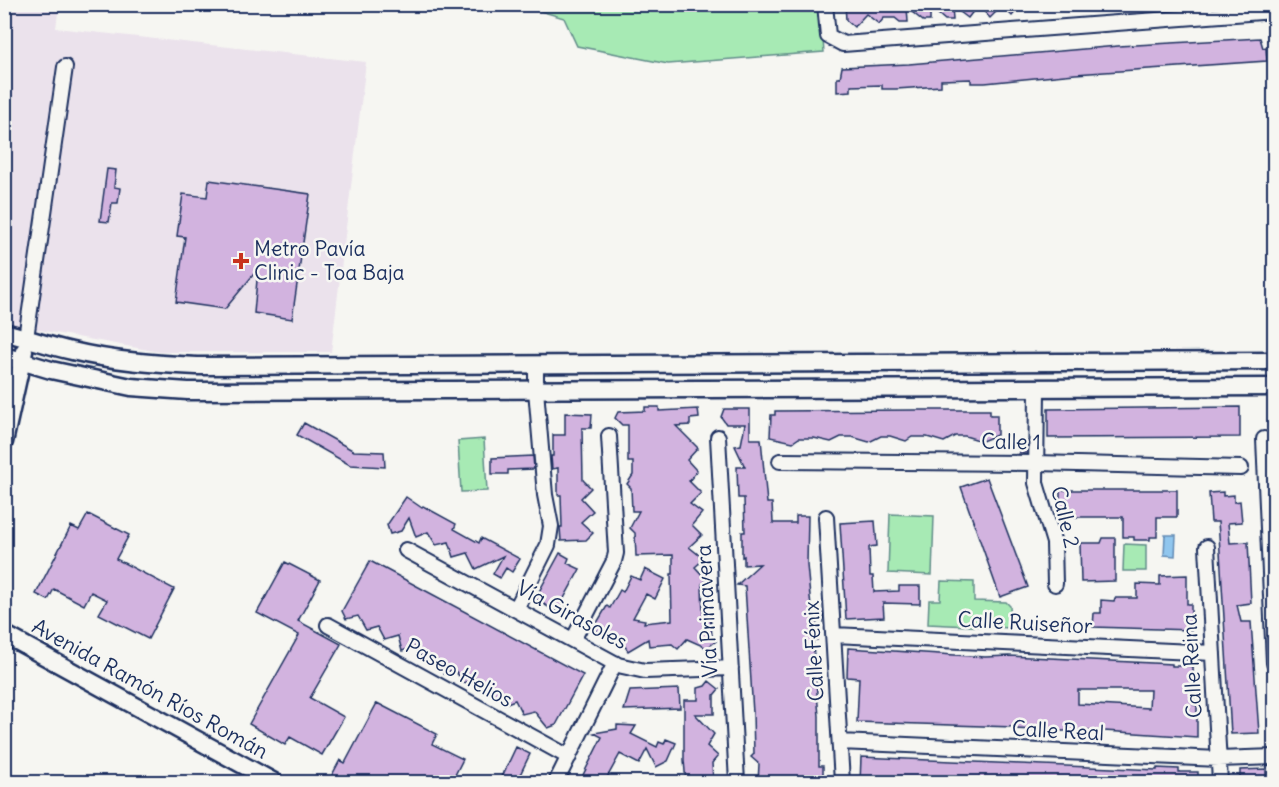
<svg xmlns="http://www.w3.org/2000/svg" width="1279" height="787" font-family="Delius,sans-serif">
  <rect width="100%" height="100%" fill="#f6f6f2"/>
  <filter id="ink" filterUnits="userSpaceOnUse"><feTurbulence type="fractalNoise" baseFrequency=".0167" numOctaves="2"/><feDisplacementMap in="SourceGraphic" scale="12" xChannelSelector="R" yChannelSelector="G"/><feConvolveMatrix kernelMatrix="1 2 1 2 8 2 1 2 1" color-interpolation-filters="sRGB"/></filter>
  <g filter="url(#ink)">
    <!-- built -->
    <path fill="#ebe2ec" d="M5,5H59L56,28L366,62L331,352H159L39,330L5,322Z"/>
    <!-- green -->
    <path fill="#a7eab4" stroke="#618c89" stroke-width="1.5" d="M520,5H820L824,52L668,64L577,46L564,18Z
      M484,439L487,491L461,492L458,441Z
      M890,514L934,516L932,575L888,573Z
      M1124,544L1146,545V571H1123Z
      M941,581L974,582V601L1006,602L1010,606L1011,628L928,624L929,600H940Z"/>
    <!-- water -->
    <path fill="#90c6ee" stroke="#618ab4" stroke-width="1.5" d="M1165,535H1176L1175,556L1164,555Z"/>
    <!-- building -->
    <path fill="#d2b3df" stroke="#1b2f5e" stroke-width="1.5" fill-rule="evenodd" d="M845,4H1022L1012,16L1002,6L990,18L978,5L968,18L952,6L953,20H945L930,7V21H923L907,8L908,22H900L895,18H884L879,24L866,14L854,27L846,20Z
      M1260,38L1263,48L1266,47L1267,61L1075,74L985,83H971V79L941,80V86L896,89H882V85L851,86V91L837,92V78H840L842,67L909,64L1118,46Z
      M107,169L116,170L114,187L120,188L118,203H112L109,222L100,221Z
      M209,180L310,194L292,319L254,313L258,269L225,309L176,302L185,237L177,236L183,194L207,197Z
      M645,407H659V411L698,409L699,418L690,419V425L676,426L698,448L687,460L697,471L689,481L701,493L690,504L702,513L692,525L702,535L689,547L704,559L695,567L707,580L702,584L703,615H710L712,636L716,641L707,648L687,639L678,649L672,644L649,646L648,639L628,651L617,634L599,635L595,626L607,606L610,608L620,590L623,592L631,576L640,580L645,569L665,579L655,599L646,594L633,618L645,620L644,623L672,620L671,574H673V555L636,556L635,533L630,528L639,511H632L631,488L627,484L633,475V462H628V425H622L615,418L618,412L645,411Z
      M1240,407V437L1048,438V409Z
      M724,409H750V439H761L767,503H772L773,523H796V516H808L807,565L812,618H816L817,626V640H813L814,659L819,716V766H823V783H758L759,764L751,757L754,754L753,713L745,586L737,585L760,564L744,565V556L742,557V532H745L744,498H738L737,467H745L735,446L741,445L745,424H726L721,417Z
      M915,410H990V415H997V435L982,441L965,436H955L944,442L927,437H912L906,441L890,436H881L869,442L852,437H841L831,442L814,438H799L793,442L770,437L771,415H775V411Z
      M565,413L592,414L591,428H582L583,480L591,488L581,498L593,511L581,522L593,533L586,540L561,541L560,527H562L561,495H558V468L552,469L551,456H553V435H565Z
      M304,423L354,451L384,452L385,467L350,465L297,435Z
      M1019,442H1027V453H1019Z
      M533,456L534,469L508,470V474H492V458Z
      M987,478L1028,587L1000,597L961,487Z
      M1060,490H1177V517H1157V537H1150V540H1134V537H1123V517H1060Z
      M1223,492V496L1234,495V502L1240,501L1242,522L1228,523L1230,543L1248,542L1251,603L1237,605L1241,622H1251L1259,733L1231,734L1219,535L1218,522H1211L1209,493Z
      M406,497L422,508L423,506L456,524L454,529L479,543L481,538L520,559L512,572L506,568L500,578L493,574L503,556L476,569L468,553L454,557L449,542L436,545L428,532L416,537L409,518L401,531L390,534L387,525Z
      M88,514L129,535L116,559L174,589L148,639L99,614L107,600L91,592L84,605L54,589L48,600L36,594L71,526L79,530Z
      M875,521L877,546L869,547L870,576H873L874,592L899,591V586H920V604L883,603L884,617L846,619L840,523Z
      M1103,538H1115V581L1081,582L1080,543H1101Z
      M560,553L569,558L567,563L580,569L562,602L566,608L555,611L535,599Z
      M370,561L583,675L556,725L548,728L534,711L522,714L515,700L504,704L501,698L489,691L483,693L475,679L464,683L454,669L444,674L437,660L424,661L416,647L402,651L398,636L384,640L377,627L366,630L358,616L346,619L342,611Z
      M285,562L320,580L298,621L341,644L310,698L344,717L322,755L290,737L285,745L249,724L299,635L257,613Z
      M1187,575V604H1191V630L1093,627L1094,613H1101V600L1114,601L1115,598H1137V584L1160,585V576Z
      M848,648L985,657L1009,656L1172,664V666H1193L1194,705H1197V737L1104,731H1059V729L1035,728L1036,730L1014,729V727L857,722L859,678L847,677ZM1078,690H1150L1149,708L1078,704Z
      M709,681L719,689L714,695V714H695L714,734L707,746L718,756L712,763L713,782L686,783L684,760V700H698V688L705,686Z
      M679,689L680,708L624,710L630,691Z
      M377,703L437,734L432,744L463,759L451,783H342L331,777L340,760L345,763Z
      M617,725L636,726L631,734L657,747L659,742L664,744L666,739L676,743L668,761L656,767L647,749L639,764L620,754L604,783H592L582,777L602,737L594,733L617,729Z
      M516,747L530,754L516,783H499Z
      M861,757L1157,770V768L1179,769V772H1198V783H860Z
      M1266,769V783H1240V770Z"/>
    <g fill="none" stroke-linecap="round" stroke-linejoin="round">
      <!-- minor casing -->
      <g stroke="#1b2f5e" stroke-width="18">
        <path id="minor" d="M825,4L828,36L843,44L1274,11
          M26,338L65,67
          M1037,389L1036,483L1054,543L1055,584
          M718,437L737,782
          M1264,439L1274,663
          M780,461L1036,463L1241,468
          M826,517L842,782
          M1207,547L1220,782
          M406,550L618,665L645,671L731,668
          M516,609L548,545L551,526L545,495L536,390V364
          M328,625L569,757
          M834,635L1213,653
          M573,640L614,561L616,553L609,436
          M840,742L1219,759L1274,757
          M556,782L615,663"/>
      </g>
      <!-- tertiary casing -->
      <g stroke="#1b2f5e" stroke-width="21">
        <path id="tertiary" d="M4,332C27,338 49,346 72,351C113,361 155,364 197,366L1274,361
          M4,356L51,370L131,387L188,391L1274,387
          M4,442L24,351
          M4,634L274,782"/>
      </g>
      <!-- minor -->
      <use href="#minor" stroke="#f6f6f2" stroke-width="14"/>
      <!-- tertiary -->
      <use href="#tertiary" stroke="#f6f6f2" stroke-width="16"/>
    </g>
  </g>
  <!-- markers -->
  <path fill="#c8321e" stroke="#f6f6f2" stroke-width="2" d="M238 252h6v6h6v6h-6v6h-6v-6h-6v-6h6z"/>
  <g text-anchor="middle" stroke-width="5" stroke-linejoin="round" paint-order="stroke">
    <!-- poi labels -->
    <g font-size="21" fill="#1b2f5e" stroke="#f6f6f2" text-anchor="start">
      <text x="254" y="256">Metro Pavía<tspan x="254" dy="24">Clinic - Toa Baja</tspan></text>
    </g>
    <!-- street labels -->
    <g font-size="21" fill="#1b2f5e" stroke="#f6f6f2">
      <text transform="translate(1011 442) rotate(1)" y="7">Calle 1</text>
      <text transform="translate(1065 517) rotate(77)" y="7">Calle 2</text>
      <text transform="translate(707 611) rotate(-93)" y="7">Vía Primavera</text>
      <text transform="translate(572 615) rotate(28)" y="7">Vía Girasoles</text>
      <text transform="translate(1025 623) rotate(3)" y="7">Calle Ruiseñor</text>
      <text transform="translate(814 651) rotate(-93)" y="7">Calle Fénix</text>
      <text transform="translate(1192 666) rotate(-93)" y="7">Calle Reina</text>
      <text transform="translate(459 673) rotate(29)" y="7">Paseo Helios</text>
      <text transform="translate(150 689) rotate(29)" y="7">Avenida Ramón Ríos Román</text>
      <text transform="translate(1058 731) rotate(3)" y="7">Calle Real</text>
    </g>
  </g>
  <!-- margin -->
  <rect width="1279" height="787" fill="none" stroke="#f6f6f2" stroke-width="24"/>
  <rect x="12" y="12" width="1255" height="763" fill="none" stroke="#1b2f5e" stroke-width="2" filter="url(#ink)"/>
</svg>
